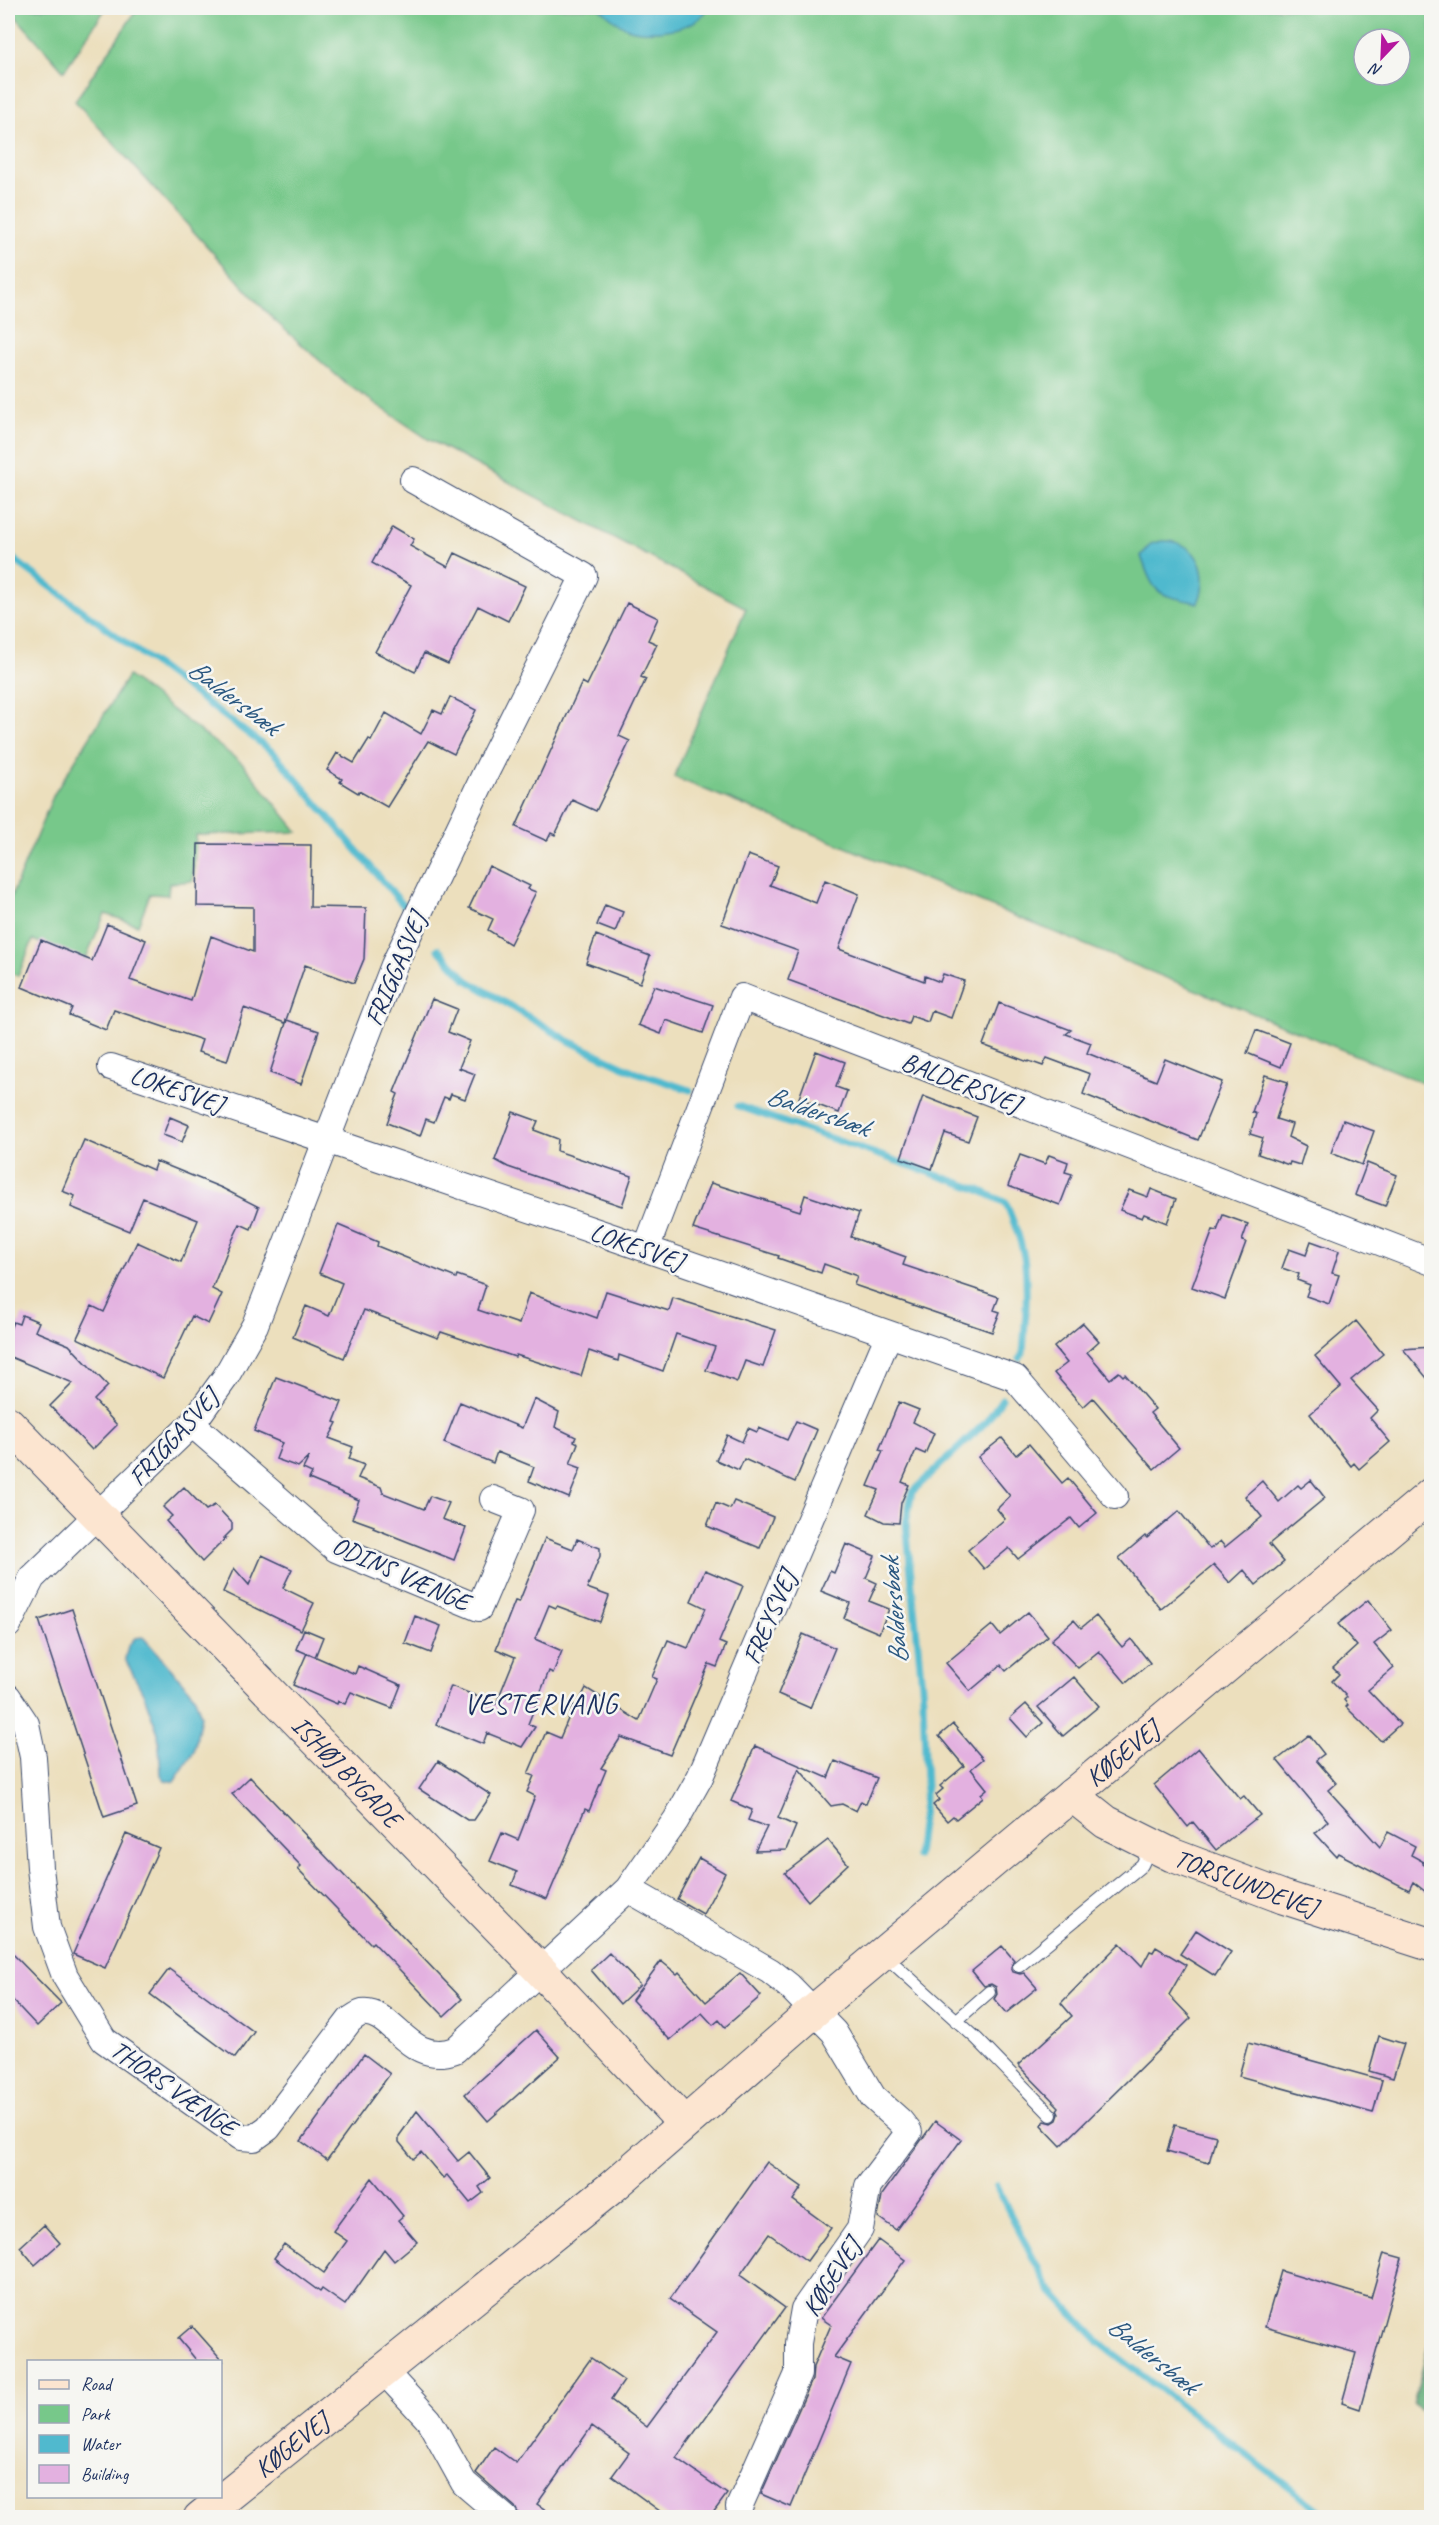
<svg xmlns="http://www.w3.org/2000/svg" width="1439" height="2525" font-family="Caveat,sans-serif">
  <rect width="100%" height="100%" fill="#f6f6f2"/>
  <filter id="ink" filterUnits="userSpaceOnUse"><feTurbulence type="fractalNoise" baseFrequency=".0167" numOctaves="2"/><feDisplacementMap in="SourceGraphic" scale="12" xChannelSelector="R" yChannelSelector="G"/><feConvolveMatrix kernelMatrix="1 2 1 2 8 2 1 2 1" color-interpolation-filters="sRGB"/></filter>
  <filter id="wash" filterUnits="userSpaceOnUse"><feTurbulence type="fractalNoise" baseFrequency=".008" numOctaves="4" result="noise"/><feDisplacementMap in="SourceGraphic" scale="24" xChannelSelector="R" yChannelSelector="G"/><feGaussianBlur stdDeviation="1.35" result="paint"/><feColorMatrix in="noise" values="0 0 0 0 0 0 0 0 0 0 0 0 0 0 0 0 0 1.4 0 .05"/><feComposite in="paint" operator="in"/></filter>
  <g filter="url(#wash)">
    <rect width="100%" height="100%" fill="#ecdfbd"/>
    <!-- green -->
    <path fill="#77c88a" stroke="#497c74" stroke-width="1.5" fill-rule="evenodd" d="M8,8H106L64,71Z
      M138,8H1431V1086L674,777L746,608L428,439L345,383L274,320L75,101ZM1364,39H1400V75H1364Z
      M128,676L243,764L298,832L196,835L193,881L169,883L168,895L150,894L138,925L105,914L85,960L33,940L18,976L8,972V904L54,794Z"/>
    <!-- forest -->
    <path fill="#61ac76" stroke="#3e6e6a" stroke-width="1.5" d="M1431,2334V2418L1413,2406Z"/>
    <!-- water -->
    <path fill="#50b9ce" stroke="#367496" stroke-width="1.5" d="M599,8H708C698,30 651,35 630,29C619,26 608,14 599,8Z
      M1162,541C1198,540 1211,573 1198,603C1156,594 1155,596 1141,556L1151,544Z
      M143,1637L194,1695L201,1715L194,1752L174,1782L165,1780L161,1775L158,1733L144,1695L125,1659L128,1646L135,1638Z"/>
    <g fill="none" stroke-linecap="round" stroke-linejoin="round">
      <!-- stream -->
      <path stroke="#50b9ce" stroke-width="7" d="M8,555L274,753L404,906
        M438,949L467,980L569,1041L635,1072L690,1090
        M738,1106L977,1189L1006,1203C1014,1223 1023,1244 1025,1265C1028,1294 1025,1324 1023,1353L1020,1358
        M917,1856L926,1786L923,1697L906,1523L912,1492L986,1422L1002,1399
        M996,2186L1049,2289L1100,2343L1329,2518"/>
    </g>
    <g id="blocks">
      <!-- building -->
      <path fill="#e3b1e0" d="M392,526L414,539L410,546L448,567L455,553L525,586L508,621L478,606L448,664L424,653L415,672L375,652L411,585L372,563Z
        M627,603L658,618L648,640L657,644L641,677L646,679L619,736L630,741L596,811L572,800L555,835L551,833L547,841L516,827L582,682L587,685Z
        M450,697L476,710L454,754L428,741L387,807L359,791L358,793L340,782L342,779L327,770L337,753L354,763L369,739L371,741L386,713L421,734L433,710L442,714Z
        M198,844L311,845L310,907L366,908L364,959L354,983L305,965L285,1023L244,1008L227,1061L198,1052L202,1040L114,1010L106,1030L69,1015L72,1008L22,987L41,940L92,961L107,924L146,940L130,980L191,1001L211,936L253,952V907L197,906Z
        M748,855L778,866L770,885L816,903L825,880L859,894L839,949L924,981L925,976L940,982L943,974L964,981L951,1018L932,1011L928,1022L911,1016L908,1024L788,980L798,951L722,924Z
        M489,866L530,886L528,889L536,892L510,944L488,930L493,919L469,908Z
        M605,905L623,912L615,932L597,925Z
        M596,935L650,956L640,983L586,963Z
        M654,986L713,1005L703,1033L666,1020L661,1034L638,1025Z
        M432,999L457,1009L448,1032L470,1041L459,1068L475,1074L465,1099L451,1094L449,1099L444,1097L434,1122L426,1119L420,1136L387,1123L398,1094L394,1092Z
        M999,1003L1071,1030L1066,1034L1091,1043L1087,1053L1156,1081L1165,1059L1222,1082L1198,1140L1083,1094L1090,1074L1047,1058L1043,1066L1029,1061L1028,1062L983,1045Z
        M287,1020L319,1031L301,1084L270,1073Z
        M1256,1030L1290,1043L1281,1067L1247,1053Z
        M816,1051L845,1062L836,1087L847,1091L839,1113L799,1098Z
        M1265,1075L1288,1082L1276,1119L1292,1124L1288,1137L1306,1146L1300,1165L1290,1162L1289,1165L1258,1154L1263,1138L1250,1134L1256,1114L1252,1112Z
        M923,1096L977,1117L968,1141L945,1133L932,1169L901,1158Z
        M513,1112L538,1121L534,1130L558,1139L557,1151L632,1176L622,1206L508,1167L495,1160Z
        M170,1117L189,1125L182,1142L163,1135Z
        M1343,1120L1374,1131L1362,1165L1331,1153Z
        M84,1140L153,1170L156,1161L222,1188L259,1207L251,1229L240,1224L228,1249L212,1289L222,1294L208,1324L192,1316L163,1378L77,1338L92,1306L104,1312L137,1242L181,1262L198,1220L143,1198L129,1231L71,1207L75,1196L62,1191Z
        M1020,1155L1045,1164L1049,1155L1068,1162L1065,1172L1072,1174L1060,1205L1008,1186Z
        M1367,1163L1397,1175L1385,1206L1355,1195Z
        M711,1183L800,1211L805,1195L859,1213L851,1237L906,1257L903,1265L999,1297L994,1310L1000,1312L992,1332L854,1285L857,1276L824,1264L821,1273L778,1258L779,1256L693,1229Z
        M1151,1189L1176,1199L1167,1223L1144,1214L1142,1218L1120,1210L1129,1190L1148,1197Z
        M1223,1215L1248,1224L1242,1241L1246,1242L1225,1299L1192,1287L1213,1230L1217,1231Z
        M338,1225L378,1242L377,1246L456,1278L457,1275L486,1285L478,1310L519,1324L529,1293L597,1318L606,1291L669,1311L673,1298L776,1330L763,1367L745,1361L737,1382L706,1370L715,1347L676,1334L663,1371L619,1355L618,1361L589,1351L581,1376L516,1355L515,1357L441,1332L438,1338L364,1310L344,1358L293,1337L306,1306L329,1316L342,1283L319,1273Z
        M1311,1241L1339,1251L1332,1273L1339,1275L1329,1304L1306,1296L1310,1285L1297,1280L1299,1274L1282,1268L1289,1249L1306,1255Z
        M22,1315L39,1322L35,1331L69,1345L108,1386L94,1400L117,1425L92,1450L50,1406L73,1383L8,1356V1334L13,1322L19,1324Z
        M1356,1321L1383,1354L1351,1380L1378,1410L1370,1418L1390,1442L1359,1469L1354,1463L1351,1466L1310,1414L1341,1387L1315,1356Z
        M1083,1323L1099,1341L1087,1352L1110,1379L1119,1372L1123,1376L1125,1374L1155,1409L1150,1413L1179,1448L1154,1469L1093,1398L1083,1407L1054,1373L1067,1363L1054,1347Z
        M1431,1347V1383L1403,1349Z
        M276,1377L342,1402L334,1422L337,1423L329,1438L353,1447L349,1459L364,1465L358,1478L381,1487L383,1493L424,1509L430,1496L449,1503L442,1519L466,1528L454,1560L373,1528L374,1526L352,1518L359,1500L309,1479L312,1473L303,1469L309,1457L298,1467L276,1459L282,1443L254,1431Z
        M534,1399L559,1412L555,1427L576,1437L574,1441L578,1443L570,1464L581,1468L569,1498L529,1481L534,1467L497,1452L493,1463L444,1443L460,1402L522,1428Z
        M899,1402L919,1410L913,1422L934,1433L925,1454L916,1450L902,1482L909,1485L901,1503L899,1523L884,1522L868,1514L879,1490L868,1486L883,1451L879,1450Z
        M796,1421L817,1430L795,1482L744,1459L739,1470L716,1460L727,1435L742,1442L748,1428L757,1432L759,1428L787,1440Z
        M1002,1438L1016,1455L1029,1444L1062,1483L1068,1478L1097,1513L1079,1528L1071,1518L1018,1559L1009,1548L984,1569L968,1550L1005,1519L997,1509L1010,1496L978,1457Z
        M1311,1480L1325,1498L1269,1544L1284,1562L1256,1585L1244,1570L1230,1583L1214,1565L1161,1609L1119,1558L1145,1536L1147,1538L1179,1511L1210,1549L1220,1541L1225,1547L1262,1517L1245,1496L1262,1481L1279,1502L1298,1485L1301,1488Z
        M184,1487L206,1510L215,1505L232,1523V1530L224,1538H226L202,1562L166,1521L172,1516L163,1507Z
        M734,1501L773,1517L760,1548L707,1526L716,1503L730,1509Z
        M545,1538L573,1549L577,1539L600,1548V1556L587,1588L609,1596L600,1622L557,1606L556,1608L549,1605L535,1639L562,1651L553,1673L549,1671L528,1724L535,1727L522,1747L487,1733L483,1744L436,1725L451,1686L496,1704L515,1657L496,1649L515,1601L519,1602Z
        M846,1544L875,1556L866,1578L877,1583L869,1601L889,1609L879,1633L844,1618L850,1603L821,1591L830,1571L834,1573Z
        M262,1555L292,1569L283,1588L314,1603L301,1630L223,1592L234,1568L249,1585Z
        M705,1570L743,1586L719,1642L726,1645L717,1667L709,1664L670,1755L621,1737L601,1768L606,1770L589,1811L585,1809L547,1899L512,1885L517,1872L490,1861L502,1833L518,1840L535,1796L527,1792L534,1776L528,1774L546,1732L560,1738L574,1705L577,1706L586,1688L639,1721L657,1679L652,1677L668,1640L688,1648L706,1608L691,1601Z
        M1368,1600L1392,1630L1374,1644L1394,1668L1368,1690L1400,1724L1381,1741L1346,1707L1348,1705L1344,1700L1347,1697L1332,1681L1339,1674L1333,1668L1357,1646L1338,1624Z
        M72,1609L137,1806L104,1817L39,1620Z
        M1028,1612L1048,1636L1006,1671L1001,1665L970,1691L946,1663L992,1625L1000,1635Z
        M415,1616L441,1626L431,1653L405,1643Z
        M1096,1616L1122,1647L1131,1639L1150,1663L1126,1683L1099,1651L1078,1668L1051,1640L1074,1620L1081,1628Z
        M304,1629L323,1637L315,1657L296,1649Z
        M803,1634L835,1648L810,1708L778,1694Z
        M307,1653L355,1674L358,1666L401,1685L392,1708L351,1692L345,1704L338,1701L337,1704L293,1685Z
        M1074,1677L1099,1706L1063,1736L1038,1707Z
        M1026,1704L1043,1723L1027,1737L1010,1718Z
        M953,1724L983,1759L971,1769L987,1789L981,1794L983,1797L956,1819L953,1816L947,1821L933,1805L939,1800L936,1795L943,1789L940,1786L964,1766L939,1736Z
        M1309,1735L1324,1754L1316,1760L1336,1783L1328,1790L1380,1847L1388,1832L1415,1846L1411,1855L1424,1862L1423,1864L1431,1870V1896L1413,1882L1409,1890L1338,1853L1336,1856L1315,1833L1328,1821L1277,1760Z
        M755,1746L828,1778L835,1761L877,1778L866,1804L861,1801L856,1811L842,1804L831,1806L799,1769L778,1818L796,1826L786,1850L755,1851L767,1827L748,1820L752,1810L731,1801Z
        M1198,1748L1240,1799L1244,1796L1260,1815L1216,1850L1193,1822L1188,1827L1154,1785Z
        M438,1761L491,1795L474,1820H467L419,1789Z
        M250,1777L462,1999L444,2016L373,1942L371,1944L298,1869L301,1866L232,1794Z
        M126,1834L159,1848L105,1968L73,1954Z
        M828,1840L848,1864L808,1901L785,1873Z
        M699,1858L725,1873L703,1914L677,1899Z
        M1196,1930L1231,1952L1215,1976L1180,1954Z
        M1120,1943L1142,1966L1150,1951L1153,1952L1156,1947L1186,1965L1169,1995L1191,2018L1061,2146L1041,2125L1045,2121L1052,2123L1057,2120L1059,2114L1057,2110L1059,2107L1018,2065L1072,2016L1061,2003Z
        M1002,1946L1014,1960L1011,1967L1013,1972L1020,1974L1024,1973L1037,1988L1006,2013L994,1999L997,1994L996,1987L991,1984L984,1986L972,1971Z
        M8,1949L61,2003L37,2026L8,1995Z
        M609,1953L640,1985L620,2004L591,1970Z
        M661,1961L677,1974L679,1972L706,2002L740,1973L761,1996L725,2027L719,2020L713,2025L702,2013L670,2040L632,2000Z
        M169,1969L254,2032L235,2058L150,1994Z
        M536,2030L560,2057L488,2121L465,2094Z
        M1379,2036L1404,2044L1393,2078L1369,2071Z
        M1248,2043L1382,2080L1373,2113L1239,2076Z
        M364,2054L390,2074L327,2160L301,2141Z
        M417,2111L458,2161L469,2152L490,2178L479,2187L483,2193L470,2203L447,2175L443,2178L421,2152L413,2159L399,2142V2136Z
        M935,2121L961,2140L896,2230L878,2217L882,2195Z
        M1175,2125L1216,2136L1209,2163L1167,2151Z
        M767,2162L802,2187L793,2200L831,2228L807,2261L769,2234L740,2275L785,2308L676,2458L727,2494L710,2517H668L612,2476L629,2453L592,2426L537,2504L556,2517H520L515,2507L476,2473L494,2447L516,2463L591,2358L624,2381L611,2400L647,2427L717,2332L670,2299Z
        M372,2178L403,2216L398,2220L417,2242L394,2261L384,2249L345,2305L322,2289L320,2292L274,2258L284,2244L324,2273L347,2241L333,2231Z
        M44,2225L60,2243L35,2265L20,2247Z
        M878,2240L905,2260L834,2357L851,2364L791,2507L761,2494L812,2380L813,2367L831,2325L821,2318Z
        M1384,2253L1402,2258L1360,2409L1342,2403L1356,2353L1265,2327L1281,2271L1371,2298Z
        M192,2326L223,2361H197L178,2338Z"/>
    </g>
  </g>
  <g filter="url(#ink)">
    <use href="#blocks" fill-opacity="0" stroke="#3a496c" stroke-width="1.5"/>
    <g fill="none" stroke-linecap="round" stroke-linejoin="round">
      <!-- lane casing -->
      <g stroke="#3a496c" stroke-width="14">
        <path id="lane" d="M883,1954L977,2039L1051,2115
          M1019,1966L1142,1865L1151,1846
          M956,2021L989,1992"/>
      </g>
      <!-- street casing -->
      <g stroke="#3a496c" stroke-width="28">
        <path id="street" d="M111,1067L615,1238L1015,1378L1115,1496
          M646,1249L742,997L1432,1262
          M192,1424L336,1549L479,1608L521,1510L493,1499
          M8,1625L32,1578L192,1424L225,1378L255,1325L394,965L485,774L584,576L413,480
          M8,1697L26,1724L33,1757L40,1868L47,1927L65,1976L104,2040L241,2137L254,2138L268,2128L350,2020C353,2018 358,2014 362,2013C393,2009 408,2067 455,2050L628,1889L676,1820L700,1777L889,1334
          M628,1889L770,1971L789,1986L834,2032L873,2097L900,2121L909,2132L868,2186L860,2229L804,2309L798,2343V2374L739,2507
          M383,2370L429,2420L464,2483L505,2518"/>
      </g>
      <!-- secondary casing -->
      <g stroke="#3a496c" stroke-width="35">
        <g id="secondary">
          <path id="s1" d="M8,1423L539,1969L684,2123"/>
          <path id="s2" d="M1072,1795L1106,1822L1172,1855L1283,1897L1432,1945"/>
          <path id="s3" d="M200,2518L612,2187L814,2011L1432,1494"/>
        </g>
      </g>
      <!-- lane -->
      <use href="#lane" stroke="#fff" stroke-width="12"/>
      <!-- street -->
      <use href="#street" stroke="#fff" stroke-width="26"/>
      <!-- secondary -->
      <use href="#secondary" stroke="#fce5d0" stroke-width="33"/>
    </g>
  </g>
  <g text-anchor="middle" stroke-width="5" stroke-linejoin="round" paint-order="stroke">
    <!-- street labels -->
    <g font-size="26" fill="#1b2f5e" stroke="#f6f6f2">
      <text transform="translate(395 969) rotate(-67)" y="9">FRIGGASVEJ</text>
      <text transform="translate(961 1082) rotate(21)" y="9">BALDERSVEJ</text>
      <text transform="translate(177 1089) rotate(19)" y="9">LOKESVEJ</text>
      <text transform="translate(637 1246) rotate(19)" y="9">LOKESVEJ</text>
      <text transform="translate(173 1437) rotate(-48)" y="9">FRIGGASVEJ</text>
      <text transform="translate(401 1573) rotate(24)" y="9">ODINS VÆNGE</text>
      <text transform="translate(769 1617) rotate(-67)" y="9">FREYSVEJ</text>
      <text dy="9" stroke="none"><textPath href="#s3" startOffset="1198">KØGEVEJ</textPath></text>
      <text dy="9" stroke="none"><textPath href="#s1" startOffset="486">ISHØJ BYGADE</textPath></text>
      <text dy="9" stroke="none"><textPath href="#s2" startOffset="196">TORSLUNDEVEJ</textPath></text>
      <text transform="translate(174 2088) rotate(35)" y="9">THORS VÆNGE</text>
      <text transform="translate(831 2277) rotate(-58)" y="9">KØGEVEJ</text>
      <text dy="9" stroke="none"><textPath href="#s3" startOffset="117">KØGEVEJ</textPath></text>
    </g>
    <!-- water labels -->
    <g font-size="27" font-style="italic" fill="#2b5880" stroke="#f6f6f2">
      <text transform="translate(234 697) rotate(37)" y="9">Baldersbæk</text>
      <text transform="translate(818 1111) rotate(19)" y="9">Baldersbæk</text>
      <text transform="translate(894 1611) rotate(-95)" y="9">Baldersbæk</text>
      <text transform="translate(1153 2355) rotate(39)" y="9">Baldersbæk</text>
    </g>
    <!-- quarter labels -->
    <g font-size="28" letter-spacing="1.5" fill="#1b2f5e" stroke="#f6f6f2">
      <text x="541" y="1713">VESTERVANG</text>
    </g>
  </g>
  <!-- margin -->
  <rect width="1439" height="2525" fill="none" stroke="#f6f6f2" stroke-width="30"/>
  <!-- legend -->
  <rect x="27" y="2360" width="195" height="138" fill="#f6f6f2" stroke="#9ea6b7" stroke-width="1.5"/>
  <rect x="39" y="2380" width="30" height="9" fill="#fce5d0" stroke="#9ea6b7" stroke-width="1.5"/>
  <text x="81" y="2390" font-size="18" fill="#1b2f5e">Road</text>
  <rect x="39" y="2405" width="30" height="18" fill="#77c88a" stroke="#9ea6b7" stroke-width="1.5"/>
  <text x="81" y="2420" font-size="18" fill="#1b2f5e">Park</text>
  <rect x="39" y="2435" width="30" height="18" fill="#50b9ce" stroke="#9ea6b7" stroke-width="1.5"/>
  <text x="81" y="2450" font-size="18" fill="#1b2f5e">Water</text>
  <rect x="39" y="2465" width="30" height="18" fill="#e3b1e0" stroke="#9ea6b7" stroke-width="1.5"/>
  <text x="81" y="2480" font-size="18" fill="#1b2f5e">Building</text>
  <!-- north arrow -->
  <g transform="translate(1382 57) rotate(203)"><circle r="28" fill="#f6f6f2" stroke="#9ea6b7" stroke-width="1.5"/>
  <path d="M0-4.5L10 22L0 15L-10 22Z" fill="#b5179e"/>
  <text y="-9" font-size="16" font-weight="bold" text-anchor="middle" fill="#1b2f5e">N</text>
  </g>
</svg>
